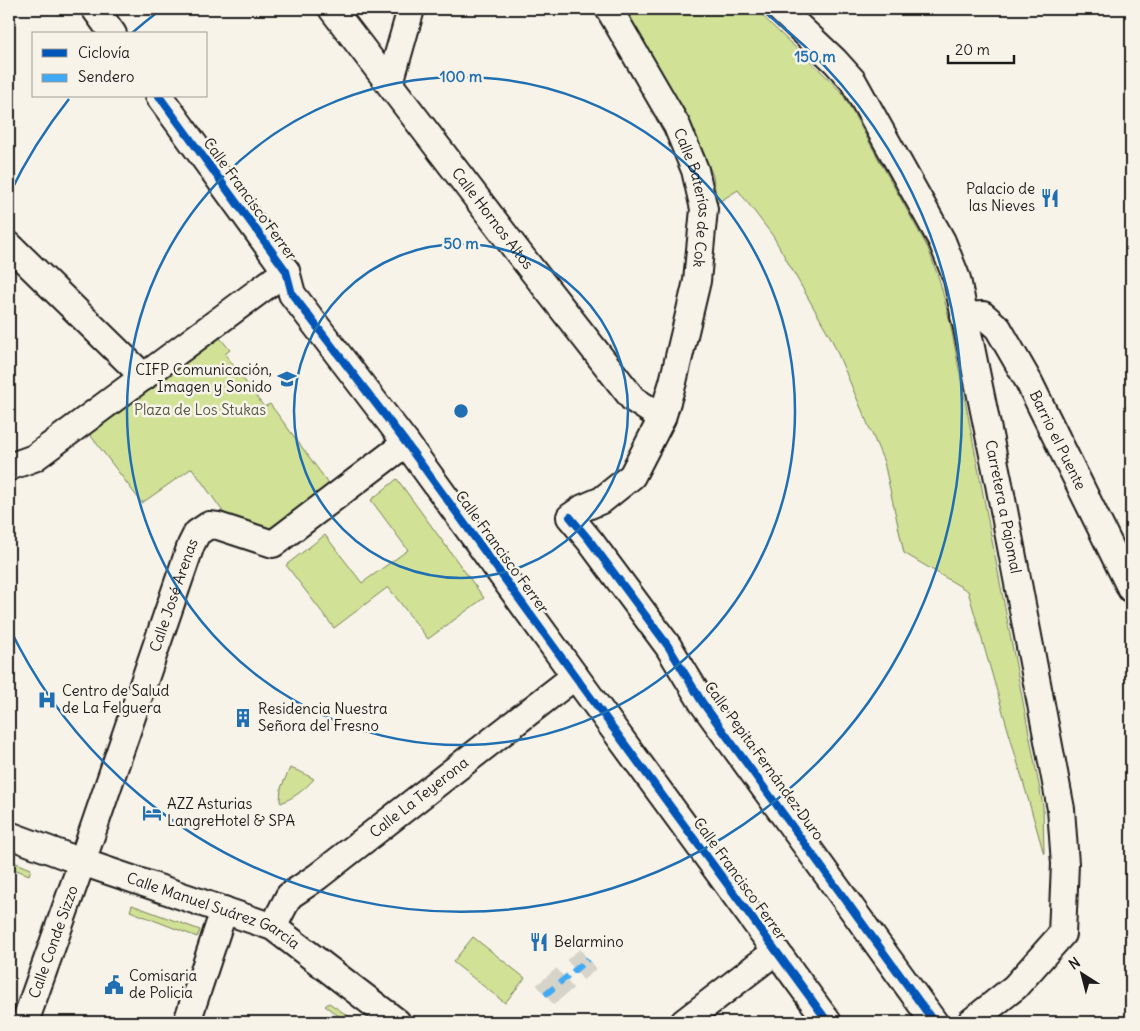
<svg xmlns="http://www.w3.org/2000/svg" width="1140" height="1031" font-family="Delius,sans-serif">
  <rect width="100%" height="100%" fill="#f7f3e8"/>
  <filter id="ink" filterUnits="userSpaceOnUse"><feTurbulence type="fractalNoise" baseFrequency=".02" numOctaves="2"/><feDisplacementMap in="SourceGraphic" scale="10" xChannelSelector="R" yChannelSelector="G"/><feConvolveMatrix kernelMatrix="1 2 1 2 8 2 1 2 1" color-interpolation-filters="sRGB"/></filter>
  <g filter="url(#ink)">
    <!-- green -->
    <path fill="#d1e296" stroke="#767f59" d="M625,9H756C783,38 815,63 842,93L928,248L940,282L950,322L1043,806L1044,854L968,591L904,553L884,462L832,340L773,236L738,190L717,203L713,176L699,142Z
      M211,327L230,350L225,354L264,407L270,404L332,488L275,532L231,523L192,468L142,503L81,423Z
      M397,479L484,598L428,639L388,587L334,628L286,565L325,535L362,583L408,550L371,500Z
      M290,768L301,772L314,779C304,790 295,797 281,803L280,801L281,788Z
      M9,860L31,869L29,875L9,867Z
      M132,905L200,930L197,937L130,911Z
      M473,937L525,978L505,1003L453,962Z
      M329,1003L357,1022H347L325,1006Z"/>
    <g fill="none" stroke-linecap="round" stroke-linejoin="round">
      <!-- minor-tunnel -->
      <path stroke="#d6d3c9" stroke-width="26" stroke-dasharray="26 13" stroke-linecap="butt" d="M545,995L588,959"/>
      <!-- minor casing -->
      <g stroke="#1c1c1c" stroke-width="30">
        <g id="minor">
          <path d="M95,9L113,34"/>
          <path id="s1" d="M332,9L518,252L633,399L662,418"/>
          <path id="s2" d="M609,9L677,126L695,170L704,209L697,281L673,382L662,418L632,476L602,500L583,508L570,517L590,541L668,646L702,702L934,1022"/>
          <path id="s3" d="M780,9L835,61L853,81L942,241L957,279L999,484L1061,809L1065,864L1062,934L1015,987L971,1022"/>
          <path d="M390,83L411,9"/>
          <path d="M159,96L286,271L292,294L406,443L575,676L828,1022"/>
          <path d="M9,245L144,377"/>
          <path id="s4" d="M964,316L983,315L998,328L1029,382L1131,589"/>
          <path d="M9,467L34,458L286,271"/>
          <path id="s5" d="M9,835L82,862L273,927L397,1022"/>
          <path id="s6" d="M273,927L289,896L317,877L575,676"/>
          <path id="s7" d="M25,1022L82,862L191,545L197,533L209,525L218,526L273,544L406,443"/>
          <path d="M187,1022L224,910"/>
          <path d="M684,1022L776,951"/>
        </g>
      </g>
      <!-- minor -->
      <use href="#minor" stroke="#f7f3e8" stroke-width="26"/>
      <!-- quiet -->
      <path stroke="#3fa9f5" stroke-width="6" stroke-dasharray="12 6" stroke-linecap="butt" d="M545,995L588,959"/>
      <!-- cycleway casing -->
      <g stroke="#f7f3e8" stroke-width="11">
        <path id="cycleway" d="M159,96L286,271L292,294L406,443L575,676L828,1022
          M570,517L590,541L668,646L702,702L934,1022"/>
      </g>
      <!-- cycleway -->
      <use href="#cycleway" stroke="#0057b8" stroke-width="8"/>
    </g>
  </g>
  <!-- distance rings -->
  <g fill="none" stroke="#1f6fb2" stroke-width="2.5">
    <circle cx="461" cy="411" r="167"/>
    <circle cx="461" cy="411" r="334"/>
    <path d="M9 195A501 501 0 0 1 69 99M132 33A501 501 0 0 1 159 11M763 11A501 501 0 1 1 9 627"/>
  </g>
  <!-- icons -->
  <defs>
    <g id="restaurant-bare" transform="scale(1.5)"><path d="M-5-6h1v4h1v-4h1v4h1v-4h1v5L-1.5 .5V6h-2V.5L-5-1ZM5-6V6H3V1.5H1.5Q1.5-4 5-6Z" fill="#1f6fb2" stroke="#f7f3e8" stroke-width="2.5" paint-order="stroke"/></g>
    <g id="university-bare" transform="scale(1.5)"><path d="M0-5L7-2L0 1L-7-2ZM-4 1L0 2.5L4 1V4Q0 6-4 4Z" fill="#1f6fb2" stroke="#f7f3e8" stroke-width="2.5" paint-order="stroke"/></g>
    <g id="hospital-bare" transform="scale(1.5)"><path d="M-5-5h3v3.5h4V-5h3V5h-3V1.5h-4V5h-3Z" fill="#1f6fb2" stroke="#f7f3e8" stroke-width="2.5" paint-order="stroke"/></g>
    <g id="building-bare" transform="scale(1.5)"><path d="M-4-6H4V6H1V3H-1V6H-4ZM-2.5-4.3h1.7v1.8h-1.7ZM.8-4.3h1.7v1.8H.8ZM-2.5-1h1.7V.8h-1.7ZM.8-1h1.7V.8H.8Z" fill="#1f6fb2" stroke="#f7f3e8" stroke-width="2.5" paint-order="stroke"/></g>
    <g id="hotel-bare" transform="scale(1.5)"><path d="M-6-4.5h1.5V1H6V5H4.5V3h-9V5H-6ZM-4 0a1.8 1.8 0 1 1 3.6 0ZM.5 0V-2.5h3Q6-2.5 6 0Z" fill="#1f6fb2" stroke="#f7f3e8" stroke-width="2.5" paint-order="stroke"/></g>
    <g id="civic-bare" transform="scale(1.5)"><path d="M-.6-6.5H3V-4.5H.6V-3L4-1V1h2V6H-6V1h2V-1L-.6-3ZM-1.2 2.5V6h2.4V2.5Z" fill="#1f6fb2" stroke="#f7f3e8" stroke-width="2.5" paint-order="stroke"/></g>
  </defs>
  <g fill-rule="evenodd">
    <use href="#restaurant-bare" x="1050" y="198"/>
    <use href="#university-bare" x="287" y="379"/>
    <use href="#hospital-bare" x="47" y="700"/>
    <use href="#building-bare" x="243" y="718"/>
    <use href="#hotel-bare" x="152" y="813"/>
    <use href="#restaurant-bare" x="539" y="942"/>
    <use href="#civic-bare" x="114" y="985"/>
  </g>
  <g text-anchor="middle" stroke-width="5" stroke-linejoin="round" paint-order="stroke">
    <!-- poi labels -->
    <g font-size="15" fill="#1c1c1c" stroke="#f7f3e8" text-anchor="start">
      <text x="1035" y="194" text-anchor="end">Palacio de<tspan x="1035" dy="17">las Nieves</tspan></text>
      <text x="272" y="375" text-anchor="end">CIFP Comunicación,<tspan x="272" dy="17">Imagen y Sonido</tspan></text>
      <text x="62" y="696">Centro de Salud<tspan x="62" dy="17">de La Felguera</tspan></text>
      <text x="258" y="714">Residencia Nuestra<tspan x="258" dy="17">Señora del Fresno</tspan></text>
      <text x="167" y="809">AZZ Asturias<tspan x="167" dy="17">LangreHotel &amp; SPA</tspan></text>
      <text x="554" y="947">Belarmino</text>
      <text x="129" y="981">Comisaria<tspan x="129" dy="17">de Policia</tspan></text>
    </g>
    <!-- street labels -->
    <g font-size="15" fill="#1c1c1c" stroke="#f7f3e8">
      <text transform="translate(250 199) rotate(54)" y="5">Calle Francisco Ferrer</text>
      <text dy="5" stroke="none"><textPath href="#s2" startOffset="210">Calle Baterías de Cok</textPath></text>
      <text dy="5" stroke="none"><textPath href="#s1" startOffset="264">Calle Hornos Altos</textPath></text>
      <text dy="5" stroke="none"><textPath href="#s4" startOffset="166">Barrio el Puente</textPath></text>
      <text dy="5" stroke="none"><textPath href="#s3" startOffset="559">Carretera a Pajomal</textPath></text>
      <text transform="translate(502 552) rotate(54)" y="5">Calle Francisco Ferrer</text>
      <text dy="5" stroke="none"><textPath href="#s7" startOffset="452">Calle José Arenas</textPath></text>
      <text transform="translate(764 761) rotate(54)" y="5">Calle Pepita Fernández Duro</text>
      <text dy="5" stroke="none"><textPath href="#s6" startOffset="198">Calle La Teyerona</textPath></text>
      <text transform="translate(740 879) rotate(54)" y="5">Calle Francisco Ferrer</text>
      <text dy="5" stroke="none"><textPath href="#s5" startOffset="218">Calle Manuel Suárez García</textPath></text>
      <text dy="5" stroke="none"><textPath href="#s7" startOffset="85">Calle Conde Sizzo</textPath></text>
    </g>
    <!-- park labels -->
    <g font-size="15" fill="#525741" stroke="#f7f3e8">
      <text x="200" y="415">Plaza de Los Stukas</text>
    </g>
  </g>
  <circle cx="461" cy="411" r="8" fill="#1f6fb2" stroke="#f7f3e8" stroke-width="2.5"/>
  <g font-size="15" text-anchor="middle" font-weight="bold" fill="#1f6fb2" stroke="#f7f3e8" stroke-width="5" stroke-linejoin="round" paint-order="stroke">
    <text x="815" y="62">150 m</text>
    <text x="461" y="82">100 m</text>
    <text x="461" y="249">50 m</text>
  </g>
  <!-- margin -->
  <rect width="1140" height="1031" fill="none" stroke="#f7f3e8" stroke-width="30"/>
  <rect x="15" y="15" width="1110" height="1001" fill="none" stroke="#1c1c1c" stroke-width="2" filter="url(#ink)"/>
  <!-- legend -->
  <rect x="32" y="32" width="175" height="65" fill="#f7f3e8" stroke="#9f9d96"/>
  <rect x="42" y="49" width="25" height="8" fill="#0057b8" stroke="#9f9d96"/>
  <text x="78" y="58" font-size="15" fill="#1c1c1c">Ciclovía</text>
  <rect x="42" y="74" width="25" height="8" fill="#3fa9f5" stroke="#9f9d96"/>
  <text x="78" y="82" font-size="15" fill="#1c1c1c">Sendero</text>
  <!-- north arrow -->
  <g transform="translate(1082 974) rotate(324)" stroke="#f7f3e8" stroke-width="4" paint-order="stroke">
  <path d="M0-4L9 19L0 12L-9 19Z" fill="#1c1c1c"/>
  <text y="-8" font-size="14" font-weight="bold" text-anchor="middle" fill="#1c1c1c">N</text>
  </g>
  <!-- scale -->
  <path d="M948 55v8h66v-8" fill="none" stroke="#1c1c1c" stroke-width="2.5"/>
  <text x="955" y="55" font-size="15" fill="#1c1c1c" stroke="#f7f3e8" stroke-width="4" paint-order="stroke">20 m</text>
</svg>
